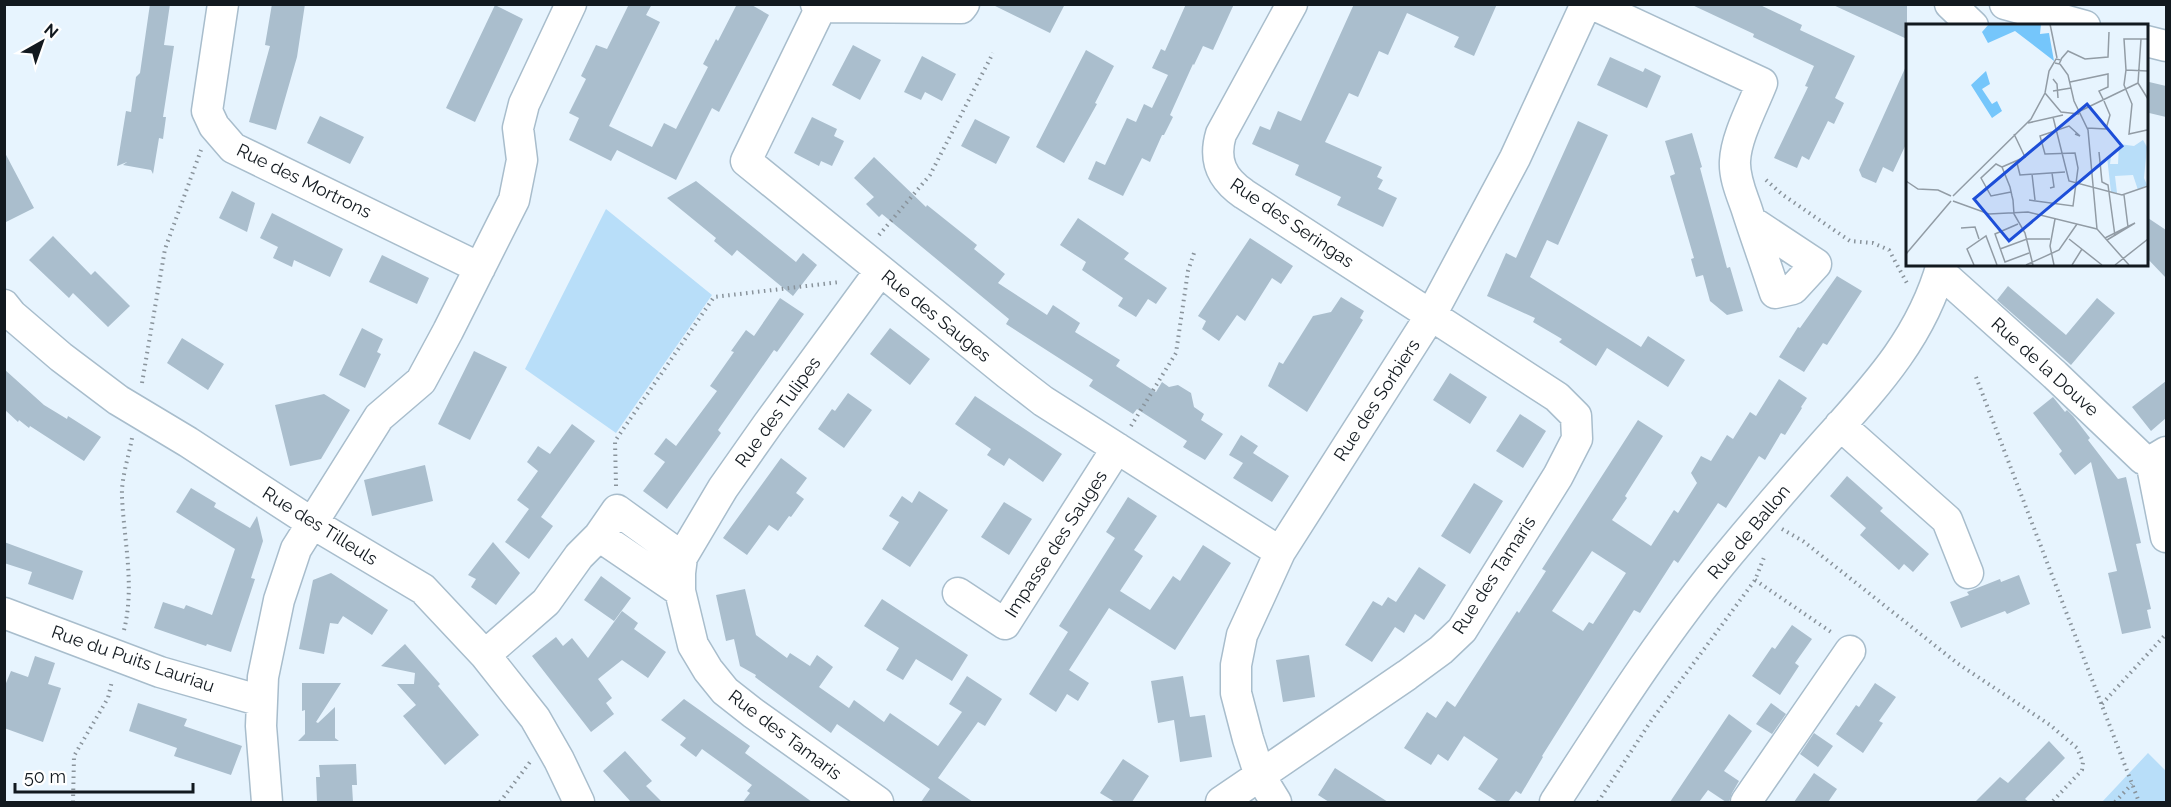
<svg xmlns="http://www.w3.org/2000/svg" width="2171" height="807" font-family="Raleway,sans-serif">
  <rect width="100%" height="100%" fill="#e7f4fe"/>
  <!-- green -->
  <path fill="#b8def9" d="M606,209L712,295L616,433L525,369Z
    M2148,753L2166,771V802H2102Z"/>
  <!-- building -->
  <path fill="#aabecd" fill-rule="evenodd" d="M150,4H170L164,45L174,46L163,117H166L163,139L159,138L153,174L151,170L123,165L127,162L117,166L126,111L131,112L136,77L140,73Z
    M272,4H305L297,57L276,130L249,122L270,46L265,45Z
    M629,4H652L646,15L660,22L609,126L652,147L664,123L676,129L708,67L703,64L716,39L718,41L737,4H750L769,15L719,112L712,108L676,180L617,150L611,161L569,140L579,118L569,113L586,79L581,76L596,45L607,49Z
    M991,4H1065L1050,33Z
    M1186,4H1234L1213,50L1203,46L1194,65L1193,64L1170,115L1173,117L1164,135H1162L1150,162L1142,158L1123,196L1088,179L1096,161L1105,165L1127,118L1136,122L1144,104L1152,108L1168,75L1152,68L1161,49L1165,51Z
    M1354,4H1497L1474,56L1454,47L1459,37L1407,13L1388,55L1379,51L1358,97L1349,93L1325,142L1382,167L1377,177L1383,180L1378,189L1397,198L1383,227L1337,205L1341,197L1295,175L1299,165L1252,144L1260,126L1270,130L1278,111L1301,121Z
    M1690,4H1758L1802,25L1800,30L1855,56L1835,98L1844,103L1834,124L1828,121L1809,160L1802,156L1797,168L1774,158L1808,87L1805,86L1814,66L1753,37L1754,34Z
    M1831,4H1907V39Z
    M495,5L523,19L475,122L446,108Z
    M853,45L881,60L860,100L832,85Z
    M1086,50L1114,66L1095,103L1097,104L1064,163L1036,147Z
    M922,56L956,74L942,101L925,92L921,100L904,92Z
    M1610,57L1643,72L1645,68L1661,76L1647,108L1597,85Z
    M1907,64V142L1893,172L1883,167L1876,183L1862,177L1859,170Z
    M2145,81L2166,86V117L2145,112Z
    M320,116L364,137L350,164L307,143Z
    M812,117L837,129L834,136L844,141L832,166L821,161L819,166L794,153Z
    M975,119L1010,137L996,164L961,146Z
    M1578,121L1608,135L1558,245L1547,240L1530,277L1641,347L1648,336L1685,360L1668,387L1607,348L1596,366L1559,342L1562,339L1533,322L1535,318L1487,296L1506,253L1516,258Z
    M1692,133L1702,167L1700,168L1727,268L1730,267L1743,311L1727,315L1710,301L1703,275L1696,277L1691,259L1694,258L1670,176L1675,174L1665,141Z
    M4,151L34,208L4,223Z
    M874,157L926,207L927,205L977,245L974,249L1005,274L998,283L1047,315L1053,305L1080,323L1075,332L1120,360L1116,366L1156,392L1162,382L1169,387L1178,385L1191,393L1194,407L1204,414L1201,420L1223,434L1205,460L1183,447L1187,441L1137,409L1133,414L1089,386L1093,380L1006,324L1009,319L882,214L879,217L866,204L874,197L854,178Z
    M696,181L796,262L803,253L817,265L793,296L737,250L732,256L714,241L716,238L667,198Z
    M232,191L255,203L247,232L219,218Z
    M272,213L343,249L330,277L294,260L292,267L273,258L278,247L260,238Z
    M2145,216L2166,230V278L2145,256Z
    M1078,218L1129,253L1124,259L1167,288L1156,304L1148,299L1136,317L1118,306L1123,298L1082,270L1086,262L1060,245Z
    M53,236L91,275L95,271L130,306L108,327L73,293L69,298L29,260Z
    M1250,238L1293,266L1281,284L1272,278L1245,321L1237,315L1219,341L1202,329L1206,321L1198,316Z
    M382,255L429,278L417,304L369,282Z
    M1837,276L1862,291L1827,345L1823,343L1804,372L1779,357L1798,327L1800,328Z
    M2008,286L2066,335L2097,298L2115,313L2071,365L1997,300Z
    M1341,297L1364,311L1360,318L1363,320L1307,412L1268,386L1279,362L1283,364L1313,316L1331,312Z
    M780,298L804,314L777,352L774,350L718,430L721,433L667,509L643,491L665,462L654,454L666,438L676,446L717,391L710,386L734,352L731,351L746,330L754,336Z
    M362,328L383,339L377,352L381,354L365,388L339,375Z
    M890,328L930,359L910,385L870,354Z
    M182,338L224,364L208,390L167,363Z
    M474,351L507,367L470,440L438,424Z
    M4,369L44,405L67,419L68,416L101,437L84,461L30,426L29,428L19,420L18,422L4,409Z
    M1450,373L1487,397L1470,424L1433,400Z
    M1779,379L1807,398L1801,407L1802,408L1785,435L1781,433L1765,460L1759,456L1726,508L1718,503L1678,563L1674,560L1640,613L1634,610L1542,756L1543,757L1521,794L1516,791L1508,802H1498L1478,789L1498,759L1464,736L1448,761L1438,754L1431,765L1404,748L1427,712L1436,718L1447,701L1455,707L1517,611L1519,613L1546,571L1542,569L1638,420L1663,436L1625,496L1627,498L1612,520L1651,546L1674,510L1678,513L1697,483L1691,473L1701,456L1711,461L1727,435L1733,439L1750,412L1756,416ZM1592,551L1626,573L1593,624L1589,622L1583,631L1552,611Z
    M2166,381V418L2151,431L2132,407Z
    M848,393L872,410L844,448L818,429L832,409L835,411Z
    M324,394L350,410L321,459L290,466L275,405Z
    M975,396L1062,454L1043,482L1009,458L1004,466L987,455L991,449L955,424Z
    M2053,397L2065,412L2067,410L2073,416L2090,438L2088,440L2118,479L2126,477L2141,543L2136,544L2151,609L2147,610L2151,628L2122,634L2108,573L2117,571L2091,462L2075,475L2059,454L2062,451L2033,413Z
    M1520,414L1546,431L1523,468L1496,451Z
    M572,424L595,441L541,517L537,514L553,526L529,559L505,542L529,509L517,500L538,471L527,462L538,446L550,454Z
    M1241,435L1258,446L1253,453L1289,476L1272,502L1233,478L1243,463L1229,455Z
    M781,458L807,478L796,493L804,499L791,517L789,516L778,531L769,525L747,555L723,538Z
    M425,465L433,501L372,516L364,480Z
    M1847,476L1883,508L1880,511L1929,554L1913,572L1904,564L1899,570L1860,535L1866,528L1830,496Z
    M1474,483L1503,501L1470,554L1441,536Z
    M191,488L216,503L214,507L250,528L257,516L263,541L251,578L255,579L231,652L207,644L206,646L154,628L163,602L184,609L186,605L212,615L235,549L176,512Z
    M919,491L948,510L910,567L882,549L899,522L889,516L902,496L912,503Z
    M1128,497L1157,516L1134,550L1143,556L1120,591L1150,610L1173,576L1180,581L1203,545L1231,563L1175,650L1109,608L1069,670L1089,683L1078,701L1067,694L1056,712L1029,694L1068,632L1059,626L1115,538L1106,532Z
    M1004,502L1032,519L1009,555L981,537Z
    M4,542L83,571L73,600L28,584L32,572L4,563Z
    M493,542L520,573L496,605L471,587L476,579L468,575Z
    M1419,567L1446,585L1424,620L1415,614L1404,633L1395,627L1372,662L1345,645L1373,601L1382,606L1388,597L1396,602Z
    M331,573L388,610L372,635L343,616L338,624L330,623L324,654L299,649L313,580Z
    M2019,575L2030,604L2007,614L2005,611L1961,628L1950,602L1969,595L1967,592L2000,579L2001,582Z
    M601,576L631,598L614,621L584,600Z
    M745,589L756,635L787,658L790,653L810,666L817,655L833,667L819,687L849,708L854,700L884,722L890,713L938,746L962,712L949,704L967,676L1002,699L985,726L978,722L938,778L973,802H921L930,789L837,724L831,733L755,677L756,675L740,666L734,639L726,641L716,595Z
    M882,599L968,655L952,681L916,659L903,680L886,670L899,648L864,626Z
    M622,611L638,623L634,629L666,652L648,678L622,660L598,679L612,698L606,703L614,714L591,732L532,656L556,637L563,646L572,638L588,658Z
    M1792,625L1812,639L1795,663L1799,666L1780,695L1752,676L1772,647L1775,649Z
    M405,644L440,684L438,686L479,735L445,765L403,716L416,705L397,684H414L415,673L381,666Z
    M1309,655L1315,697L1283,702L1276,660Z
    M35,656L55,663L48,684L61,688L43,742L4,728V688L11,671L28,677Z
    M1183,676L1190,717L1205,715L1212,757L1180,762L1174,720L1158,723L1151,681Z
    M302,683H341L316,722L318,723L335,707V738L339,741H298L305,734V710L302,711Z
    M1875,683L1896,697L1879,721L1883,723L1863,753L1836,734L1856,705L1859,707Z
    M684,699L750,746L745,753L812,802H743L750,793L747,791L752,785L702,749L696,757L680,745L686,738L661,720Z
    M138,703L187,719L184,726L242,746L231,775L174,756L177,748L129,731Z
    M1771,703L1786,714L1772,734L1756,724Z
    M1729,714L1752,731L1724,771L1739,781L1732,793L1729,802H1726L1708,790L1699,802H1670Z
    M1814,733L1833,746L1818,767L1800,754Z
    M2049,741L2065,758L2025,799L2029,802H1975L2000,777L2008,783Z
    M625,751L652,781L646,786L662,802H631L603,771Z
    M1123,759L1149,776L1132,802H1115L1100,793Z
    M356,764L357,785H352L353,802H317L316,777H320L319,765Z
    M1335,768L1388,802H1329L1318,795Z
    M1814,773L1837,789L1828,802H1794Z"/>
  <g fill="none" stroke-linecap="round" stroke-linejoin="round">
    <!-- minor casing -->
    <g stroke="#a8bdcc" stroke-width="33">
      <path id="minor" d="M223,4L207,111L214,126L233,148L480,268
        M816,4L821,7L961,8L964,4
        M1592,4L1762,83C1753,106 1736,137 1735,161C1734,178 1742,195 1747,210C1756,238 1766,265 1775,293L1793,289L1816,264L1751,221
        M1950,4L1973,26
        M2005,4L2085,26
        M821,7L746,161L1008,374L1043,401L1280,552
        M2146,41L2166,46
        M1940,272L2055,375L2143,459L2151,461L2166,452
        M4,305L12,315L61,357L118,400L188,442L312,523L423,589L485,655L535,718L559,760L579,802
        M1840,425L1947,520L1968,573
        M2151,461L2166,537
        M599,536L680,591
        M958,593L1005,624L1117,448
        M4,613L160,672L262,701
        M485,655L546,602L579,556L599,536L617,510L682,557
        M267,802L261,726L263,677L279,600L296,549L379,417L421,381L448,331L514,200L522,160L518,128L524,104L571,4
        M878,802L753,713L725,691L708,670L693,645L680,591V573L682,557L723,488L768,424L880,271
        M1221,802L1407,675L1441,650L1462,630L1558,476L1577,439L1576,416L1557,397L1244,194C1222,179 1213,161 1221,134L1292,4
        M1276,802L1260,776L1248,739L1236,693V665L1242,635L1280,552L1431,315L1515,158L1586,4
        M1555,802C1610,717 1664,632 1729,554C1759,518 1790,482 1821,447C1872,390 1921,340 1942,264
        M1746,802L1850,651"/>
    </g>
    <!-- path -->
    <path stroke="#89939b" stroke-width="4" stroke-dasharray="1.5 4.5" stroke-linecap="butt" d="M1766,180L1783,195L1850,241L1873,243L1889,250L1908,285
      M879,235L930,175L993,53
      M1976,377L2139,802
      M142,383L165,249L201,150
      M1131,426L1176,353L1188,271L1195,250
      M616,486L615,441L714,297L840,282
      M1782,529L1803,541L1957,663L2050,725L2077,748L2083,762L2082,770L2052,802
      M1755,580L1831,632
      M124,630C135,586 124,541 122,497C121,478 129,456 132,438
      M2102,704L2166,634
      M73,802L74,756L108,698L112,681
      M500,802L530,762
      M1598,802L1651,721L1755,580L1765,555
      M2115,802L2132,784"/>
    <!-- minor -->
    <use href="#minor" stroke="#fff" stroke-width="30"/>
  </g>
  <g text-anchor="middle" stroke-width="4.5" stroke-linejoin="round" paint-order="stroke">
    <!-- street labels -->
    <g font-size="18" fill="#12191f" stroke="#fff">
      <text transform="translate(304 181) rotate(26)" y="6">Rue des Mortrons</text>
      <text transform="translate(1292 223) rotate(34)" y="6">Rue des Seringas</text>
      <text transform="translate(936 316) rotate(39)" y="6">Rue des Sauges</text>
      <text transform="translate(2045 367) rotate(42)" y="6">Rue de la Douve</text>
      <text transform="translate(1377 400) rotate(-57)" y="6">Rue des Sorbiers</text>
      <text transform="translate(778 412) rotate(-54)" y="6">Rue des Tulipes</text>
      <text transform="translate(320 526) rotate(32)" y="6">Rue des Tilleuls</text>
      <text transform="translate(1749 532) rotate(-50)" y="6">Rue de Ballon</text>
      <text transform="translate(1056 544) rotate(-57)" y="6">Impasse des Sauges</text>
      <text transform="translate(1494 575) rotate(-57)" y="6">Rue des Tamaris</text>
      <text transform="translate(133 659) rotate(19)" y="6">Rue du Puits Lauriau</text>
      <text transform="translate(785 735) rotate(37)" y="6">Rue des Tamaris</text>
    </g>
  </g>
  <!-- overview -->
  <g transform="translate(1906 24)">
    <rect width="242" height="242" fill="#e7f4fe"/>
    <path d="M237,116L241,123L238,154L241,161L232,166L227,151L209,152L211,169L205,168L201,133H205L204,140H212L213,120L228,122Z" fill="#b8def9"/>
    <path d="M83,0H135L134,10L143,9L148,37L109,7L82,19L76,8ZM80,47L84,60L76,65L86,80L91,77L96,87L86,94L65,61Z" fill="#75c6fb"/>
    <path fill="none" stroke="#929ca5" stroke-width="1.5" d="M144,0L151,34M155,35L162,27L179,35L202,33L203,8M154,40L162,51L168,77L182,106L191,205L223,241M220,46L218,15H242M147,55L151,60L152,74M164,58L202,50V63L193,67L197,75M232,59L235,15M232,59L242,75M147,67L165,64M139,69L155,88L173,90M172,88L232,59M147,93L163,157L216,171L242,162M122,99L157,91M181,104L200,105L204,91L198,77M241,106L223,110L226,80L218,61L220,46L242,47M193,128L196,158L202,161L209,212M111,139L114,151L159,148M96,143L119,133L108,110M126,150L129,176M0,157L12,165L32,166L45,172M144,164L148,163L146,149M105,168L85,172L75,154L90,140L96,143L104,163L106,172L107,176L108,190L119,209L127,241M218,171L222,203M47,172L125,95L139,69L143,47L150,35L155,36L153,40L149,39M123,176L167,182L172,144L169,129L139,130L134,112L163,102L174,112L169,110M47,177L83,190L122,188L191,205M112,200L89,210L99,238L123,229M55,204L69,203L73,215M199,214L229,199L201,216M163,215L196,241M94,225L121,215H144M0,230L45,177M68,241L61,225L80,212L91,241M120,241L153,226L171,200M148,241L144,222L149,195M166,241L176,225M209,241L242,215"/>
    <path fill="#1d4ed8" fill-opacity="0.15" stroke="#1d4ed8" stroke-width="3" d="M181,80L216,122L103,217L68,175Z"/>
    <rect width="242" height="242" fill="none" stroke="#12191f" stroke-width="3"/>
  </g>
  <!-- border -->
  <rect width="2171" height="807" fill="none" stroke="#12191f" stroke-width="12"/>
  <!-- north arrow -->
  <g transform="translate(42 42) rotate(40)" stroke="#ffffff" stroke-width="4.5" paint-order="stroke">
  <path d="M0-4.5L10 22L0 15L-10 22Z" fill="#12191f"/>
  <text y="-9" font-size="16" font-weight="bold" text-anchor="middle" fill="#12191f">N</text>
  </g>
  <!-- scale -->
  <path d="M15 783v9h178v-9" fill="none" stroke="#12191f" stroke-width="3"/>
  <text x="24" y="783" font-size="18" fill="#12191f" stroke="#ffffff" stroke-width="4.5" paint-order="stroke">50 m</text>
</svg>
